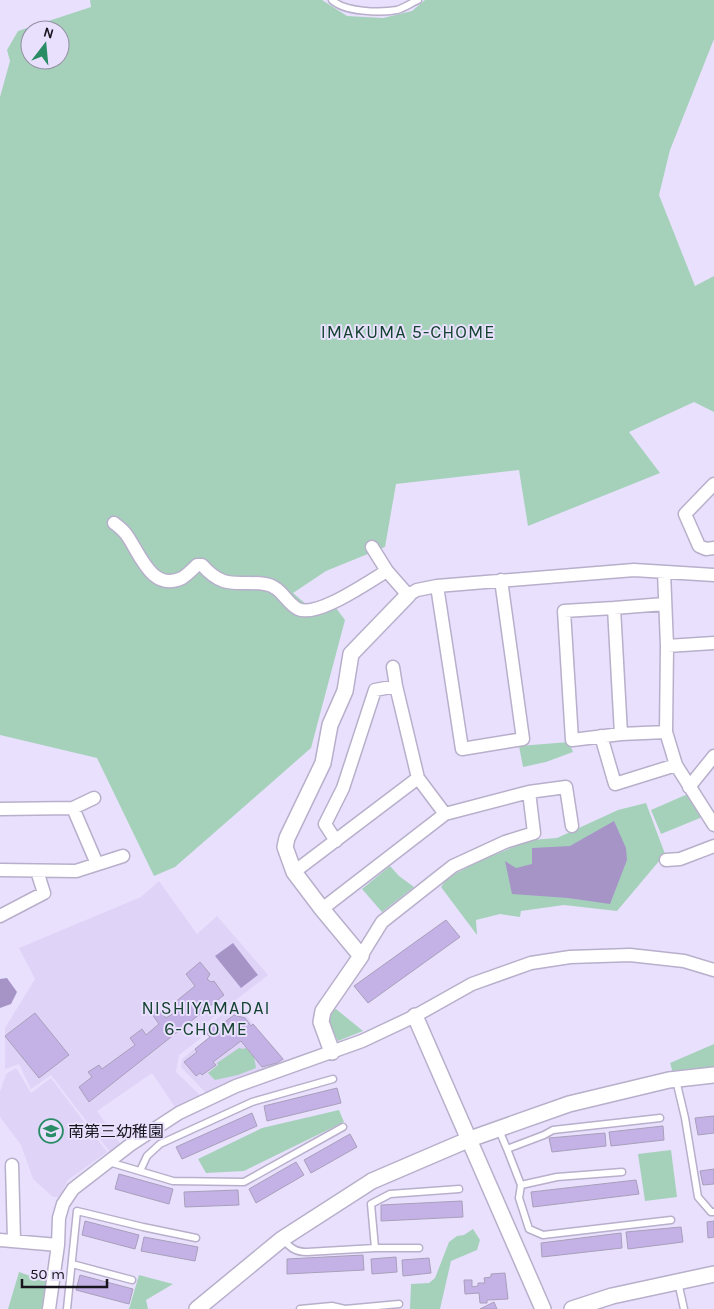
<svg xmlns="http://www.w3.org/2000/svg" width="714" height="1309" font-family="Karla,'Noto Sans JP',sans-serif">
  <rect width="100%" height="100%" fill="#e9e0fd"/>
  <!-- built -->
  <path fill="#dfd3f7" d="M159,881L197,934L217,916L268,975L195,1032L201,1038L179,1055L176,1072L201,1096L179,1113L152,1073L97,1111L124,1149L110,1152L51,1075L31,1089L19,1064L5,1069V1028L35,979L19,948L141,897Z
    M236,1004L286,1061L266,1068L206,1093L181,1067L182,1059L209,1037L202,1030Z
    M16,1068L31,1093L51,1078L107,1152L68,1180L59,1197H53L33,1179L21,1145L0,1117V1092L6,1074Z"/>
  <!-- green -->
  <path fill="#a5d1bb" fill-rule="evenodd" d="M90,0H322L347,16L383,18L412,11L425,0H714V39L670,150L659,195L695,286L714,276V412L694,402L629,432L660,473L528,526L519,470L396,484L385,547L326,571L293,593L307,605L333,604L345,620L311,748L175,867L154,876L97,758L0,735V97L10,61L7,50L18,31L91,7ZM30,30H60V60H30Z
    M569,742L573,752L546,762L523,767L519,746Z
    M690,793L705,816L661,834L651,810Z
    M646,803L665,854L617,911L564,905L521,911L520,917L500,914L476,920L477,935L441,887L447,878L479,861L531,840L557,838L618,810Z
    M390,866L399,876L414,887L382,912L362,889Z
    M336,1009L363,1031L338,1041L328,1022L329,1012Z
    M714,1044V1070L673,1073L670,1063Z
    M239,1048L243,1049L246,1048L254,1057L256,1068L238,1075L215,1080L208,1073L218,1065L217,1063Z
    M339,1110L344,1122L244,1171L206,1173L198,1159L262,1128Z
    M671,1150L677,1197L645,1201L638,1154Z
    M473,1229L480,1240L477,1250L451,1261L440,1309H410L411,1284L429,1283L435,1278L449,1242L457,1236L464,1235Z
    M19,1272L48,1282L46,1309H8Z
    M139,1275L173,1284L146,1300L148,1309H129Z"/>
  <!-- water -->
  <path fill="#a694c7" d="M614,821L626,848L627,860L610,904L568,898L512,894L505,861L516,868L532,864V848L570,846Z
    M233,943L258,975L241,988L215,956Z
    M7,978L17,992L11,1004L0,1008V979Z"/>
  <!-- building -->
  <path fill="#c4b2e7" stroke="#a89fba" d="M446,920L460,937L368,1003L354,986Z
    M200,962L210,974L207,979L211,982L214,981L224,995L89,1102L79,1087L92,1077L88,1072L99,1065L102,1069L135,1045L130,1038L142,1029L146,1035L159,1024L152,1014L159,1010L166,1018L180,1009L174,1003L195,986L186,974Z
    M35,1013L69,1055L39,1078L5,1036Z
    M234,1015L245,1018L251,1026L253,1024L283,1059L277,1063L262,1067L241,1041L213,1062L216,1065L202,1075L200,1073L196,1076L184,1062L197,1052L195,1049L210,1037L204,1030L213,1023L219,1030L221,1028L223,1031L225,1022Z
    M337,1088L341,1103L267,1121L264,1106Z
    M252,1113L257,1126L182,1159L176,1147Z
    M714,1116V1133L698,1135L695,1118Z
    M663,1126L664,1140L611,1146L609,1132Z
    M605,1133L606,1146L552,1152L549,1138Z
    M350,1134L357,1147L311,1173L304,1160Z
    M296,1162L304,1175L256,1203L249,1189Z
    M714,1169V1184L703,1185L700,1171Z
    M119,1174L173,1189L169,1204L115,1189Z
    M636,1180L639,1194L533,1207L531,1192Z
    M238,1190L239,1205L185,1207L184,1192Z
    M462,1201L463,1217L381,1221V1205Z
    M85,1221L139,1235L135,1249L82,1235Z
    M714,1221V1237L708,1238L707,1222Z
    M681,1227L683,1242L628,1249L626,1232Z
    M621,1233L622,1248L542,1257L541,1243Z
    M144,1237L198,1247L195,1261L141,1251Z
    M363,1255L364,1270L287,1274V1259Z
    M396,1257L397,1272L372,1274L371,1259Z
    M429,1258L431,1273L403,1276L402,1260Z
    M505,1273L508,1299L487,1300V1303H480L479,1293L465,1294L464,1280H472V1287L478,1286V1283H485L484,1278L491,1277V1274Z
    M80,1275L133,1289L129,1304L76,1290Z
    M494,1302L497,1309H480Z"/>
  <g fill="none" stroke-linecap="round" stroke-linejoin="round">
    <!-- service casing -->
    <g stroke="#b8afcb" stroke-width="9">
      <path id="service" d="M332,0C344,12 380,13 397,10C404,8 411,3 418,0
        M676,1080L685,1118L698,1197L711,1212H714
        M499,1130L507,1149L544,1135L553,1130L660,1118
        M507,1149L521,1185L557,1177L622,1172
        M109,1162L173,1181L244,1182L343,1127
        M140,1171L147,1156L160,1144L252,1102L333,1079
        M521,1185L519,1198L529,1229L543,1235L671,1220
        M283,1240C291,1248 295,1252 307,1252L375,1248H419
        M375,1248L371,1204L390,1194L459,1189
        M72,1264L132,1280
        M678,1282L684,1309
        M67,1309L77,1211L143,1227L196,1238
        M300,1309L332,1306L345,1309L399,1304"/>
    </g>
    <!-- minor casing -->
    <g stroke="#b8afcb" stroke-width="15">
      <path id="minor" d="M714,484L685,514L699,546L706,549L714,548
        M114,523C118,526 123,530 126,534C139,551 151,593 182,578C187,575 193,569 197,565H202C225,591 237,580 265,584C281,586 286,603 298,609C318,618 369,581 387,571
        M372,547L387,571L408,595L417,590L437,586L634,570L714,575
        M664,572L667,646L666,732L676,765L714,825
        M437,586L462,749L523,739L501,580
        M664,604L614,608L621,734L666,732
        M614,608L564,611L572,740L621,734
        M667,646L714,643
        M393,667L396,686
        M601,736L615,784L676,765
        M418,778L445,814
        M689,787L714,756
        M73,808L97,864
        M0,809L73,808L94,798
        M666,860L680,859L714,846
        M0,870L76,871L123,856
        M294,872L418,778L396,686L375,690L343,788L325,824L336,841
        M322,909L445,814L529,792
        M0,916L44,893L37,871
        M361,956L382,922L453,866L505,842L534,833L529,792L566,787L572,826
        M12,1165L14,1240
        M0,1240L58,1245
        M49,1309L58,1245L59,1218L63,1204L73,1189L130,1145L179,1113L236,1086L362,1041L415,1016L472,984L531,963L570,957L630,955L684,961L714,970"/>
    </g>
    <!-- tertiary casing -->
    <g stroke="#b8afcb" stroke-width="18">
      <path id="tertiary" d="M415,1016L543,1309
        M332,1052L321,1022L323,1011L361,956L322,909L294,872L285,847L287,838L323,763L330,725L345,691L351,654L408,595
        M197,1309L282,1239L372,1181L470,1139L569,1104L669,1080L714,1075
        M572,1309L612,1296L714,1274"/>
    </g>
    <!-- service -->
    <use href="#service" stroke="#fff" stroke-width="6"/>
    <!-- minor -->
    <use href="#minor" stroke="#fff" stroke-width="12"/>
    <!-- tertiary -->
    <use href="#tertiary" stroke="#fff" stroke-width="15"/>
  </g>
  <!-- icons -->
  <defs>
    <g id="school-ring" transform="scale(1.25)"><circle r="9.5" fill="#e9e0fd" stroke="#298c65" stroke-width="1.5"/><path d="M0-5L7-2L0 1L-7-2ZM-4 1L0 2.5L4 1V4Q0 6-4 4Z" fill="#298c65"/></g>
  </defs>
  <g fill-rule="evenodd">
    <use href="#school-ring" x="51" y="1131"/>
  </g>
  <g text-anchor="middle" stroke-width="4" stroke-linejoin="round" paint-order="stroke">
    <!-- poi labels -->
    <g font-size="16" fill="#18151f" stroke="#e9e0fd" text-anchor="start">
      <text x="68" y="1137">南第三幼稚園</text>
    </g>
    <!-- neighbourhood labels -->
    <g font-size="18" letter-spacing="1" fill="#164331" stroke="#e9e0fd">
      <text x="408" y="338">IMAKUMA 5-CHOME</text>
      <text x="206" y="1014">NISHIYAMADAI<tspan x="206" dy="21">6-CHOME</tspan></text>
    </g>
  </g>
  <!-- north arrow -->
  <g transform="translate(45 45) rotate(16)"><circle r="24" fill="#e9e0fd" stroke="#958fa4"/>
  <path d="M0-4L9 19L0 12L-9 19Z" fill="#298c65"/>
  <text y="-8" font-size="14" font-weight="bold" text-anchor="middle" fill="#18151f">N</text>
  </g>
  <!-- scale -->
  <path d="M22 1279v8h85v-8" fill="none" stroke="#18151f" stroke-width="2.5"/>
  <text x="30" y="1279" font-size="15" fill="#18151f" stroke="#e9e0fd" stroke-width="4" paint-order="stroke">50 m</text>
</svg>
